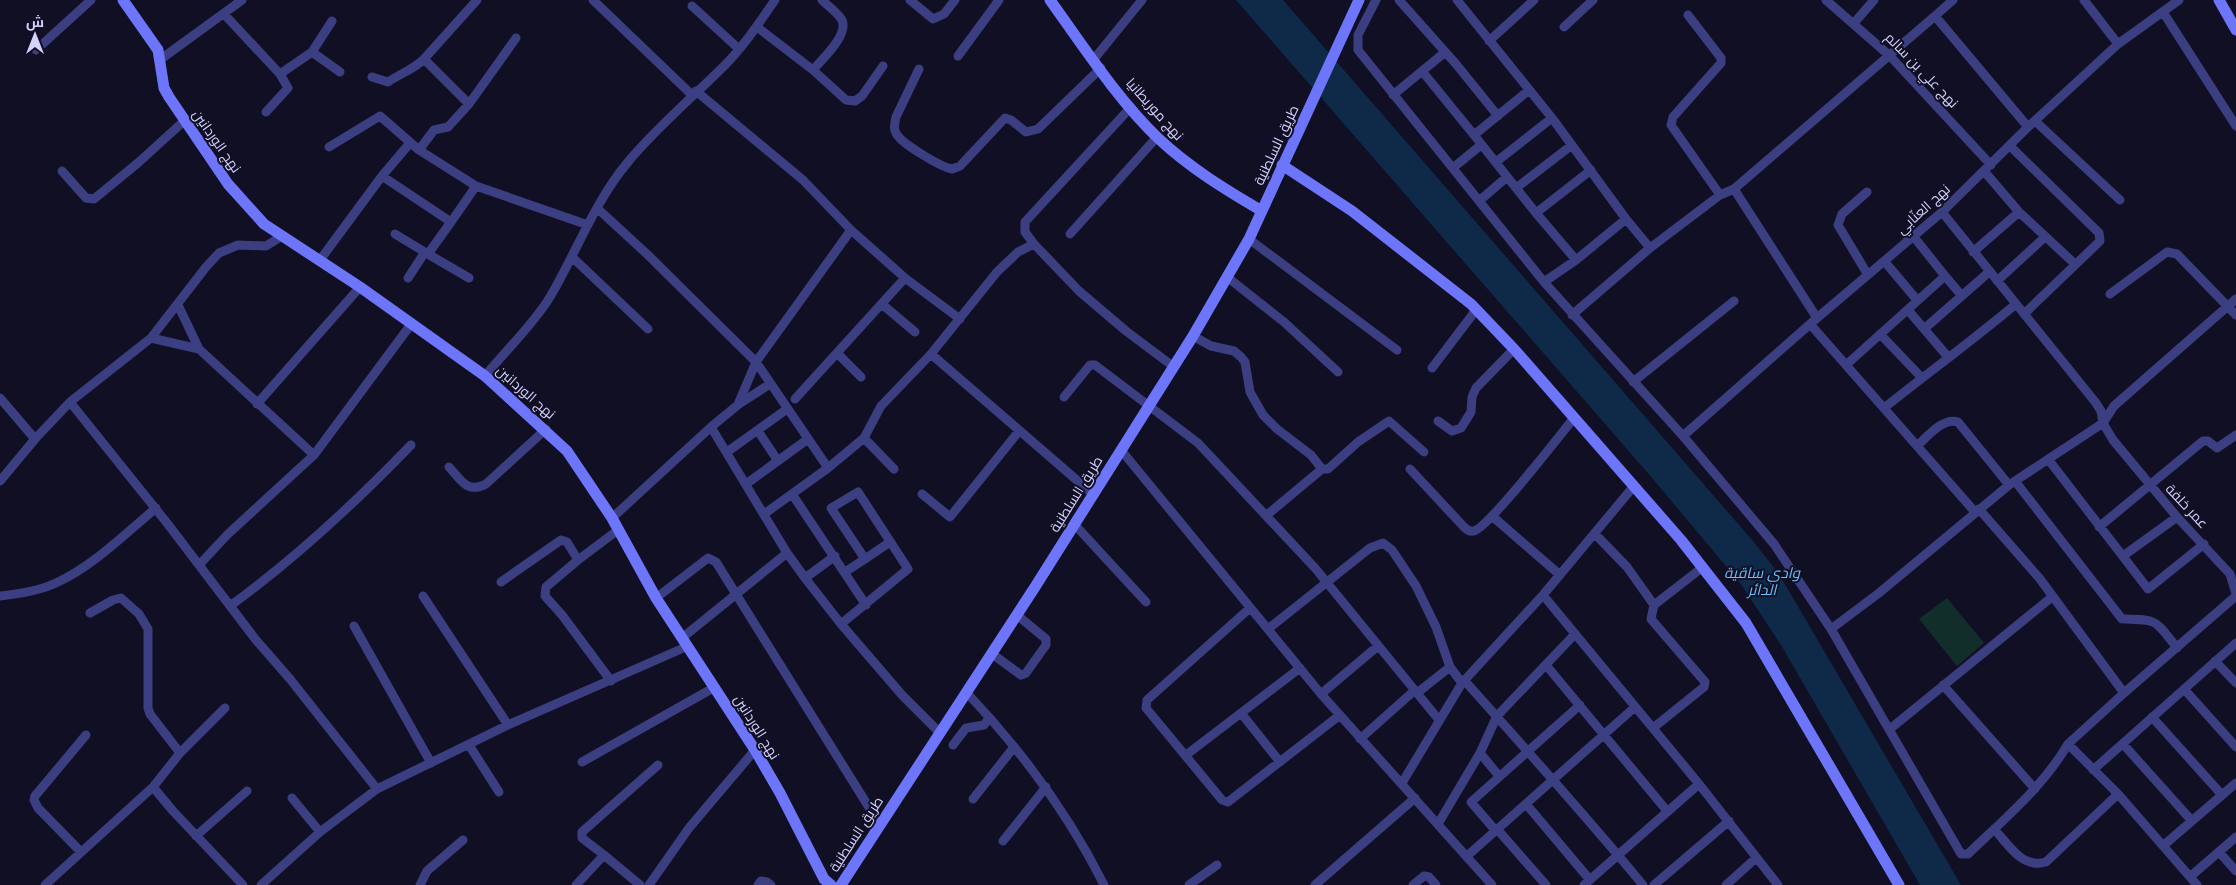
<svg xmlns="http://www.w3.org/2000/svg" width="2236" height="885" font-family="'Open Sans',Cairo,sans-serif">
  <rect width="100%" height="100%" fill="#110f24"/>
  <!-- green -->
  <path fill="#122e2a" d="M1947,598L1984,643L1957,666L1919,619Z"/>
  <!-- water -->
  <path fill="#0f2948" d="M1236,0H1283L1753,541L1779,574L1961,885H1920L1781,645L1740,583L1653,479Z"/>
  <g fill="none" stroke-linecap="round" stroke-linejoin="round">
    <!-- street -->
    <path stroke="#3b3e81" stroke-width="9" d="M593,0L692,95
      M910,0L933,19L944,14L955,0
      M1376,0L1358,35V50L1544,282L1683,436L1774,544L1831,629L1879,593L2009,485L2103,423L2114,406L2236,299
      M1399,0L1456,64L1498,116
      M1457,0L1552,118L1626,219L1650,248L1720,195L1734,189L1817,318
      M1826,0L1890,56L1991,165
      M2084,0L2118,44
      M692,6L739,49
      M2163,12L2236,126
      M224,14L280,74L312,52L332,21
      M1688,15L1721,58V63L1673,117L1671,125L1720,195
      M1935,16L1953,0
      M1854,23L1874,0
      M757,27L813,70L846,100L855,101L862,96L883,66
      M1564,27L1593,0
      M1489,41L1534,0
      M36,50L91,0
      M312,52L340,72
      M958,56L999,0
      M161,59L242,0
      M1094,59L1142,0
      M919,69L896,117C895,123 893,128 896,133C900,143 941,167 952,169L960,166L1005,118L1011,120L1026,132L1038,129L1101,68
      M813,70C822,59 849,35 842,20C837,12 828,6 822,0
      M1422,71L1474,135L1528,91
      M372,77L388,82C401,73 413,70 424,59
      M696,91L803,180L851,230L756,362L739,402
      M1393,95L1444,53
      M469,104L424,59L477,0
      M266,112L288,88L280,74
      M2035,121L2120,200
      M1474,135L1536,213
      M2010,146L2099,233L2100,241L2024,314
      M329,147L380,116L419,150L476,186L588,225
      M419,150L434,130L448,127L469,104L516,38
      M1496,162L1552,118
      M1454,167L1481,145
      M1591,170L1536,213L1576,260L1626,219
      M62,171L86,198L94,199L139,162L184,121
      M1984,171L2019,212L2075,264
      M382,176L451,222L476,186
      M1516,188L1572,145
      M1734,189L1935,16L2028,127
      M1867,192L1842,214L1838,225L1868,275
      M1479,201L1507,177
      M598,209L648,255L756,362L828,468L864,438L881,406L931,354L997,272L1018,252L1034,244L1079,291L1126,331L1174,367
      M1942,212L2096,403L2101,411L2103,423L2113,440L2177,517L2230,574L2236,594
      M851,230L905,278L960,319
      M395,234L428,254L451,222
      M1070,234L1157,137
      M1249,239L1397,350
      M1034,244L1025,232V222L1131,107
      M1973,252L2019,212
      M428,254L469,278
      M572,257L648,329
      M320,260L382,176L410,143
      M1885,262L1917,300
      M1945,276L1962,296
      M1227,277L1284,322L1338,372
      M408,278L425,252
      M1997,281L2045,237
      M1544,282L1576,260
      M2110,294L2167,252L2177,254L2236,315
      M178,305L199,349
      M883,305L915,332
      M1908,310L1948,357
      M1572,315L1650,248
      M1810,324L1975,512
      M1924,329L1989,272
      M1880,334L1922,378
      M1193,336L1211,346L1234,351L1241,357L1245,362L1250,392L1263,415L1277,429L1311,455L1322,469L1267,515
      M151,338L206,267L219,253L238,245L266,246L282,236
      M838,354L861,377
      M931,354L1094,495
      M1846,365L1945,276L1914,237
      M1432,368L1476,310
      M485,376C506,350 533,325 550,297C576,253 595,201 628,162C657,127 692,98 724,66C744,46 759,23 775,0
      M1633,382L1734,301
      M770,384L739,404L711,427L787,553L805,578L841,624L902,695L939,732
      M1064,397L1090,365H1095L1198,443L1315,568L1439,720
      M0,398L35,439
      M795,399L905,278
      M70,402L151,338L199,349L314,455L412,323
      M257,404L360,287
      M1884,408C1928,373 1973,340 2016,304
      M1438,421L1452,431L1461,428L1471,412L1472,397L1476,388L1514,349
      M758,431L778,461
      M1683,436L1817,318L1942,212L2028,127L2118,44L2179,0
      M864,438L894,469
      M1917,446C1927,437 1943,417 1958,422L2009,485
      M1121,450L1321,694L1492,885
      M727,452L787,409
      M2048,459L2148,589L2204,544
      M449,467C461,480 467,494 486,484L546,429
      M1322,469H1328L1358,442L1389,421L1424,452
      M1410,469L1464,527C1467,530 1470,532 1474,531C1490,526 1559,436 1574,418
      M0,481L35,439L70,402L167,523L256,640L290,679L377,789
      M2015,481L2122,619C2159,620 2154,619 2177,648
      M746,484L808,439
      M792,494L866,605
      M922,494L950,517L1019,431
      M1979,509L2040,579L2124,693L2068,744L2118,794L2197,885
      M764,514L828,468
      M1492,516L1560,575
      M612,518L711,427
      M1075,525L1146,602
      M2099,527L2203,441H2208L2217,448L2236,435
      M1595,534L1627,567L1654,605L1651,619L1705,682L1704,687L1653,728
      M2123,556L2177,517
      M865,559L890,542
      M199,565L228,534L314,455
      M805,578L835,556
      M501,582L561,540L567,542L578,560
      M1543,595L1699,784L1778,885
      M0,596C19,594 39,591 56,583C93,566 125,534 156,508
      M423,596L508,725
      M656,598L708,558L716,562L880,825
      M1654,605L1703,567
      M230,606C296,558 355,503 411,445
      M1250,608L1147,700L1146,708L1222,800L1228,802L1340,715
      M90,613L113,600L121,598L139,614L148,629V708L150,714L180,753
      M841,624L908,569L858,492L831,508L865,559L845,572
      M354,626L431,763
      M1268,629L1370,548L1383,543L1392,550L1416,586L1436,627L1450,667L1462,683
      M1831,629L1961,854H1968C2004,819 2042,788 2068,744
      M682,638L787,553
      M991,653L1021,675L1026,673L1046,645V639L1017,615
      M2215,661L2236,683
      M1546,665L1667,811
      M1464,680C1525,748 1585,815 1643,885
      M611,681L562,615L545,596L546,587L578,560L618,530
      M1943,685L2035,789
      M2184,689L2236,747
      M966,692C1021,750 1068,813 1104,885
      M1417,693L1450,667
      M2124,693L2236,596
      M1321,694L1378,646
      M1241,713L1280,762
      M2152,717L2222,795
      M1890,729L2052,597
      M1360,739L1415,690
      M2123,744L2192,821
      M469,745L499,792
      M953,745L966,728L984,725L989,718
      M1480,753L1499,776
      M1186,755L1300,668
      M582,762L715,687
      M2093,770L2236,643
      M1402,783L1462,683L1543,595L1634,486
      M153,787L173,811L243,885
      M292,798L320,832
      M973,799L1014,747
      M1526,804L1590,880
      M1438,824L1480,753L1497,716L1575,634
      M1497,829L1546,885
      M1994,829C2009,845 2022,869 2046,862L2118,794
      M1495,830L1471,802L1580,705
      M196,836L247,791
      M1003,841L1046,787
      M2164,845L2236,783
      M81,852L38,808L34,800L35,796L86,735
      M2219,852L2236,871
      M604,855L582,838V832L658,765
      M1467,856L1635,707
      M2191,876L2236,837
      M45,885L153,787L180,753L225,708
      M261,885L320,832L377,789L508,725L688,646
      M420,885L427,871L463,840
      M576,885L604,855L640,885
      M649,885L689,828L755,750
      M758,885L761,881L767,882L771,885
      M1189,885L1217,865
      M1315,885L1415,798
      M1413,885L1424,876L1429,877L1436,885
      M1584,885L1699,784
      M1654,885L1729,821
      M1726,885L1756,858"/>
    <!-- secondary -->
    <path stroke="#6d75fb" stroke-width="11" d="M123,0L158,50L164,88L169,97L228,184L264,224L360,287L485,376L567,451L612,518L656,598L755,750L780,793L824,879L831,885
      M1050,0C1083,46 1118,100 1159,139C1190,168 1226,190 1262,211
      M2219,0L2236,30
      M1282,165L1352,211L1471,304L1514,349L1681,540L1746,623L1899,885
      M841,885L1035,587L1193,336L1249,239L1359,0"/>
  </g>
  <g text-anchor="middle" stroke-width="4" stroke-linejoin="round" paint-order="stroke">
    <!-- street labels -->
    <g font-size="14" fill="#d5d3fe" stroke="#110f24">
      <text transform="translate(1922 70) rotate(46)" y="5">نهج علي بن سالم</text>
      <text transform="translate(1155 109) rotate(48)" y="5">نهج موريطانيا</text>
      <text transform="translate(217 141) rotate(55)" y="5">نهج الوردانين</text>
      <text transform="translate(1276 145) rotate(-65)" y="5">طريق السلطنية</text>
      <text transform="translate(1923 209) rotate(-42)" y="5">نهج العنّابي</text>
      <text transform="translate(526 392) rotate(41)" y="5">نهج الوردانين</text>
      <text transform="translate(1076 494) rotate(-58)" y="5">طريق السلطنية</text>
      <text transform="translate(2187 506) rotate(47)" y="5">عمر خلفة</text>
      <text transform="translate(757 727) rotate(58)" y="5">نهج الوردانين</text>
      <text transform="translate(856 834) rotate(-57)" y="5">طريق السلطنية</text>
    </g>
    <!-- water labels -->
    <g font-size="15" font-style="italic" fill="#64c1fa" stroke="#110f24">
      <text x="1762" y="578">وادي ساقية<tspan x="1762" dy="17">الدائر</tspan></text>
    </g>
  </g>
  <!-- north arrow -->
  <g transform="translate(35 35)" stroke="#110f24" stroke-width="4" paint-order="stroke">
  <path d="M0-4L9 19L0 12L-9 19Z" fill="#d5d3fe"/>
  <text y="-8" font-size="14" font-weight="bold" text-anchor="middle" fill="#d5d3fe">ش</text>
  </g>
</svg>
